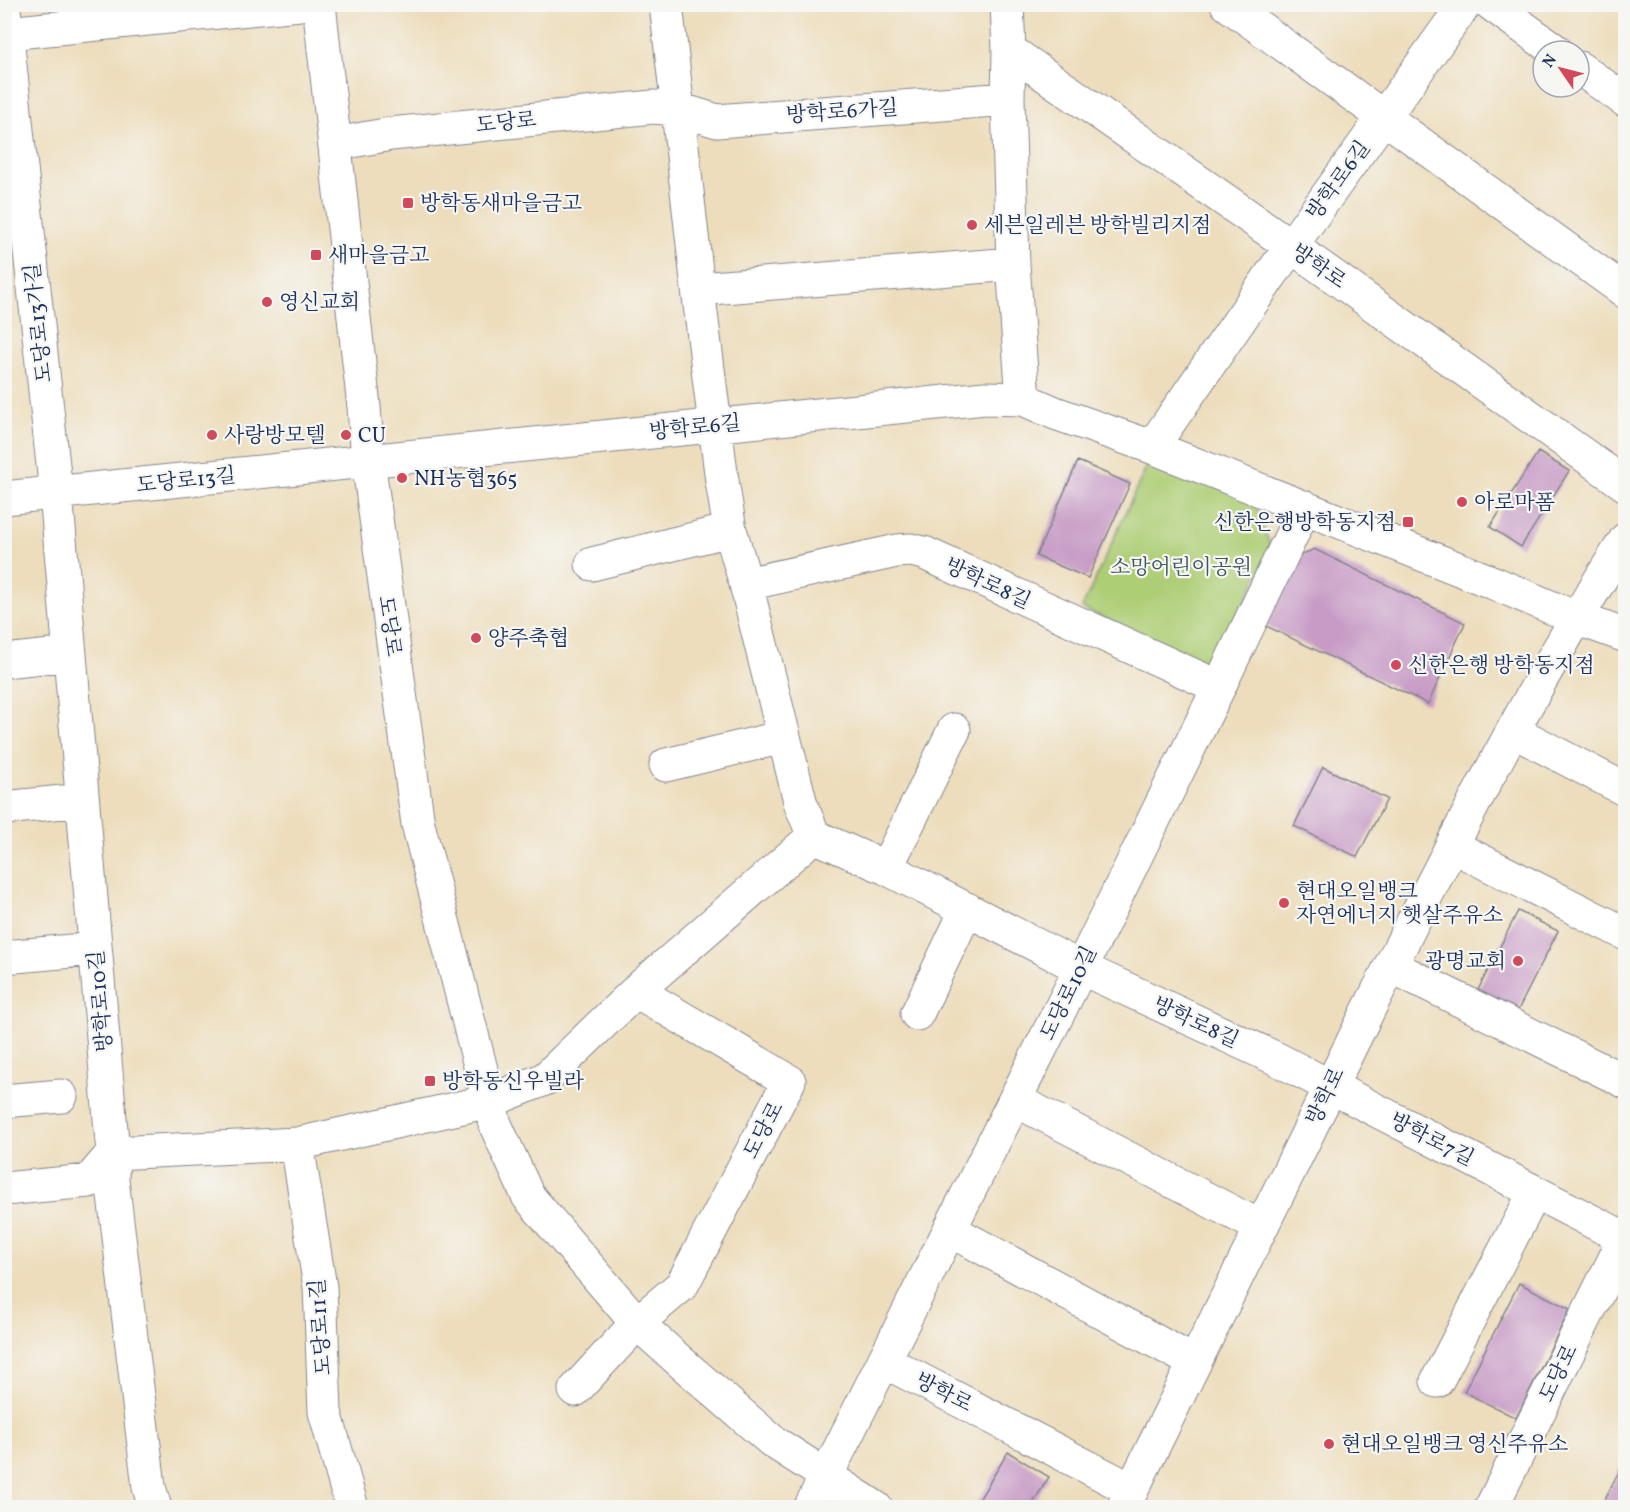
<svg xmlns="http://www.w3.org/2000/svg" width="1630" height="1512" font-family="Vollkorn,'Noto Serif KR',serif">
  <rect width="100%" height="100%" fill="#f6f6f2"/>
  <filter id="ink" filterUnits="userSpaceOnUse"><feTurbulence type="fractalNoise" baseFrequency=".0167" numOctaves="2"/><feDisplacementMap in="SourceGraphic" scale="12" xChannelSelector="R" yChannelSelector="G"/><feConvolveMatrix kernelMatrix="1 2 1 2 8 2 1 2 1" color-interpolation-filters="sRGB"/></filter>
  <filter id="wash" filterUnits="userSpaceOnUse"><feTurbulence type="fractalNoise" baseFrequency=".008" numOctaves="4" result="noise"/><feDisplacementMap in="SourceGraphic" scale="24" xChannelSelector="R" yChannelSelector="G"/><feGaussianBlur stdDeviation="1.35" result="paint"/><feColorMatrix in="noise" values="0 0 0 0 0 0 0 0 0 0 0 0 0 0 0 0 0 1.4 0 .05"/><feComposite in="paint" operator="in"/></filter>
  <g filter="url(#wash)">
    <rect width="100%" height="100%" fill="#edddbc"/>
    <!-- green -->
    <path fill="#aece76" stroke="#647e6a" stroke-width="1.5" d="M1151,457L1253,499L1271,548L1214,667L1082,608Z"/>
    <g id="blocks">
      <!-- building -->
      <path fill="#c79bc6" d="M1538,452L1569,471L1521,547L1490,527Z
        M1078,461L1130,484L1088,578L1036,556Z
        M1314,549L1465,623L1428,704L1266,626L1298,557Z
        M1323,767L1387,799L1357,857L1294,826Z
        M1518,911L1558,931L1518,1010L1478,990Z
        M1519,1283L1570,1309L1516,1418L1464,1392Z
        M1008,1452L1049,1477L1030,1508H974Z
        M1626,1458V1508H1600Z"/>
    </g>
  </g>
  <g filter="url(#ink)">
    <use href="#blocks" fill-opacity="0" stroke="#84868d" stroke-width="1.5"/>
    <g fill="none" stroke-linecap="round" stroke-linejoin="round">
      <!-- minor casing -->
      <g stroke="#84868d" stroke-width="35">
        <path id="minor" d="M666,4L698,289L722,481L730,530L746,584L801,805L814,836L886,868L1081,968L1275,1058L1626,1239
          M1007,4L1009,50L1008,99L1013,264L1023,399
          M1227,4L1626,292
          M1491,4L1556,51
          M4,9L56,493L113,1153L112,1179L149,1487L155,1508
          M7,33L300,4
          M1009,50L1291,246L1626,485
          M1579,68L1626,101
          M335,144L391,134L653,107L678,109L717,121L1008,99
          M698,289L1013,264
          M1152,447L1291,246L1465,4
          M4,498L985,398L1023,399L1055,413L1152,447L1494,583L1576,618L1626,636
          M592,564L730,530
          M746,584L897,551L911,550L924,553L1219,687
          M4,661L70,654
          M1513,731L1626,790
          M666,765L783,737
          M4,808L82,800
          M1452,846L1626,934
          M886,868L954,730
          M4,957L95,949
          M1391,966L1626,1082
          M917,1014L967,909
          M1015,1100L1261,1227
          M4,1101L61,1096
          M297,1144L320,1287L325,1412L352,1508
          M4,1189L89,1181L113,1153L297,1144L490,1101L545,1079L636,991L814,836
          M950,1230L1194,1362
          M884,1361L1132,1490
          M1437,1381L1535,1192
          M575,1390L637,1323L682,1285L789,1081L636,991
          M810,1508L1081,968L1219,687L1305,507
          M1491,1508L1626,1236"/>
      </g>
      <!-- major casing -->
      <g stroke="#84868d" stroke-width="35">
        <path id="major" d="M319,4L364,407L368,460L418,824L495,1124L528,1196L637,1323L683,1364L772,1441L876,1508
          M1123,1508C1213,1324 1303,1140 1395,957C1467,815 1539,673 1626,539"/>
      </g>
      <!-- minor -->
      <use href="#minor" stroke="#fff" stroke-width="33"/>
      <!-- major -->
      <use href="#major" stroke="#fff" stroke-width="33"/>
    </g>
  </g>
  <!-- markers -->
  <g fill="#d1495b" stroke="#f6f6f2" stroke-width="2">
    <rect x="402" y="197" width="12" height="12" rx="3"/>
    <circle cx="972" cy="225" r="6"/>
    <rect x="310" y="249" width="12" height="12" rx="3"/>
    <circle cx="267" cy="302" r="6"/>
    <circle cx="212" cy="435" r="6"/>
    <circle cx="346" cy="435" r="6"/>
    <circle cx="402" cy="478" r="6"/>
    <circle cx="1462" cy="502" r="6"/>
    <rect x="1402" y="516" width="12" height="12" rx="3"/>
    <circle cx="476" cy="638" r="6"/>
    <circle cx="1396" cy="665" r="6"/>
    <circle cx="1284" cy="903" r="6"/>
    <circle cx="1518" cy="961" r="6"/>
    <rect x="424" y="1075" width="12" height="12" rx="3"/>
    <circle cx="1329" cy="1444" r="6"/>
  </g>
  <g text-anchor="middle" stroke-width="4.5" stroke-linejoin="round" paint-order="stroke">
    <!-- street labels -->
    <g font-size="21" fill="#1b2f5e" stroke="#f6f6f2">
      <text transform="translate(842 111) rotate(-4)" y="7">방학로6가길</text>
      <text transform="translate(506 122) rotate(-6)" y="7">도당로</text>
      <text transform="translate(1338 180) rotate(-54)" y="7">방학로6길</text>
      <text transform="translate(1319 266) rotate(35)" y="7">방학로</text>
      <text transform="translate(38 323) rotate(-96)" y="7">도당로13가길</text>
      <text transform="translate(695 427) rotate(-6)" y="7">방학로6길</text>
      <text transform="translate(186 480) rotate(-6)" y="7">도당로13길</text>
      <text transform="translate(988 583) rotate(25)" y="7">방학로8길</text>
      <text transform="translate(390 626) rotate(82)" y="7">도당로</text>
      <text transform="translate(1068 993) rotate(-64)" y="7">도당로10길</text>
      <text transform="translate(100 1001) rotate(-95)" y="7">방학로10길</text>
      <text transform="translate(1196 1022) rotate(25)" y="7">방학로8길</text>
      <text transform="translate(1325 1096) rotate(-64)" y="7">방학로</text>
      <text transform="translate(763 1130) rotate(-62)" y="7">도당로</text>
      <text transform="translate(1432 1139) rotate(27)" y="7">방학로7길</text>
      <text transform="translate(320 1327) rotate(-94)" y="7">도당로11길</text>
      <text transform="translate(1558 1373) rotate(-64)" y="7">도당로</text>
      <text transform="translate(944 1392) rotate(27)" y="7">방학로</text>
    </g>
    <!-- poi labels -->
    <g font-size="21" fill="#1b2f5e" stroke="#f6f6f2" text-anchor="start">
      <text x="420" y="210">방학동새마을금고</text>
      <text x="984" y="232">세븐일레븐 방학빌리지점</text>
      <text x="328" y="262">새마을금고</text>
      <text x="279" y="309">영신교회</text>
      <text x="224" y="442">사랑방모텔</text>
      <text x="358" y="442">CU</text>
      <text x="414" y="485">NH농협365</text>
      <text x="1474" y="509">아로마폼</text>
      <text x="1396" y="529" text-anchor="end">신한은행방학동지점</text>
      <text x="488" y="645">양주축협</text>
      <text x="1408" y="672">신한은행 방학동지점</text>
      <text x="1296" y="898">현대오일뱅크<tspan x="1296" dy="24">자연에너지 햇살주유소</tspan></text>
      <text x="1506" y="968" text-anchor="end">광명교회</text>
      <text x="442" y="1088">방학동신우빌라</text>
      <text x="1341" y="1451">현대오일뱅크 영신주유소</text>
    </g>
    <!-- park labels -->
    <g font-size="21" fill="#405764" stroke="#f6f6f2">
      <text x="1181" y="574">소망어린이공원</text>
    </g>
  </g>
  <!-- margin -->
  <rect width="1630" height="1512" fill="none" stroke="#f6f6f2" stroke-width="24"/>
  <!-- north arrow -->
  <g transform="translate(1561 69) rotate(305)"><circle r="28" fill="#f6f6f2" stroke="#9ea6b7" stroke-width="1.5"/>
  <path d="M0-4.5L10 22L0 15L-10 22Z" fill="#d1495b"/>
  <text y="-9" font-size="16" font-weight="bold" text-anchor="middle" fill="#1b2f5e">N</text>
  </g>
</svg>
